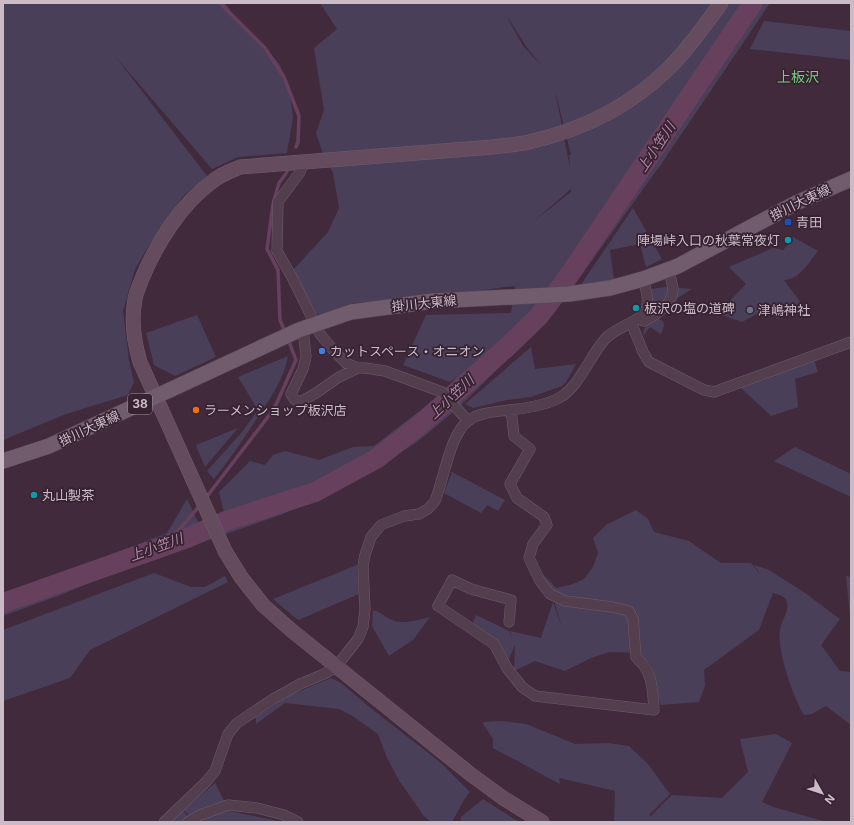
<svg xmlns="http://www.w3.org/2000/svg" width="854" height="825" font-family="Inter,'Noto Sans JP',sans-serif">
  <rect width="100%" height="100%" fill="#422a3d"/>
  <!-- green -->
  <path fill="#4a3f58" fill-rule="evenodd" d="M3,3H225L232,13L258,39L280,65L289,88L293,117L287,153L238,157L212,169L115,56L207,176L183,196L153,239L135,269L123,311L129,361L134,382L128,395L66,414L3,440Z
    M320,3H770L664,160L553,315L457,409L416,443L360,477L283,514L101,578L58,596L3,616V595L121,551L167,533L187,499L200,526L225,516L219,492L250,461L265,465L273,455L285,451L319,460L353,447L374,446L435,399L457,377L450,382L403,365L426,315L511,313L515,286L504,287L459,294L353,303L320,315L316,313L293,270L328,232L339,208L333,173L322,151L316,133L324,110L314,48L337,29ZM506,15L528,49L542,66L523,46ZM555,90L571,155H569L570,168ZM571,189V192L534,221Z
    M764,21L851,31V60L750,49Z
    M633,208L662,259L646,267L640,244L610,250L614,280L580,286Z
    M793,237L818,251C809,262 799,280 784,280L801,303L777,319L774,314L766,309L742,322L719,314L722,309L746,284L729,267L773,248L783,250L789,244Z
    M665,287L692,289L652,314V289Z
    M197,315L216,357L175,376L154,365L146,333Z
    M656,318L663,321L664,325L661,334L650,327L643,336C643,326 649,324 656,318Z
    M531,347L535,369L576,364L566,382L562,386L531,397L507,400L473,408L465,404Z
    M288,356C284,379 272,395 260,414C245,436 231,458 214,479L207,471L242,432L258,410L238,377Z
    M814,360L818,372L795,379L798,407L771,416L740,387Z
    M238,428L205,467L196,445Z
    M795,447L851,474V497L774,461Z
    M452,472L505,500L498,511L487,505L481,513L444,493Z
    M636,510L648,519L654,532L689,541L721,563H751L761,576L754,565L769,570L805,593L840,619L821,645L840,671L851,672V725L826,706L812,714L804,715C793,697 777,651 780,630C781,621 789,612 787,603C786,596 780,595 773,593L759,630L704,670L705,686L699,702L660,705L657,688L651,665L639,653L609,652L591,658L565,671L535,661L514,671L515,645L508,661L472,624L476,615L509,631L512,638L510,631L541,638L553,602L562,628L554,600L534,565L556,588L573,584L584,579L593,567L598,553L593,538L606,525Z
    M357,565L359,594L298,620L273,599Z
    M154,573L191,587H205L225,576L228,582L90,650L70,678L3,701V630Z
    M846,576L851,577V616H850Z
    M373,610C381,612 385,617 392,620C404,625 418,620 430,617L413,640L389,656L372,626Z
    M331,678L341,683L367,705L441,763L470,792L464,800L452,822H431L424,816L400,782L387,758L378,734L351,715L339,709L285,703L256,724V717L290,695Z
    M502,721L526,724L575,744L609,743L629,746L648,764L670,794L649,815L651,816L672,795L722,798L748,772L740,739L776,734L792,743L762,802L773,807L827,822H617L614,820L615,791L559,778L560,784L493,748V739L482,722Z
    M215,783L229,811L283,822H194L184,810Z
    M483,799L519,822H461V817Z
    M183,811L189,817L182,822H170Z"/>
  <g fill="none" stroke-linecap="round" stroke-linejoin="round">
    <!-- stream -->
    <path stroke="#67405e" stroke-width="3.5" d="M220,3L265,48L284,77L299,116L298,142L296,147
      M285,332L280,320L278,270L267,249L273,204L279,183L287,172
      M205,499L274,409L296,360L288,339
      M167,544L201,504"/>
    <!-- river -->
    <path stroke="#67405e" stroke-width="20" d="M3,603L187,538L226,521L315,492L376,459L422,423L506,348L539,316L565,281L753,3"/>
    <!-- street casing -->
    <g stroke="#6f5c6a" stroke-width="11">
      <path id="street" d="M304,161L300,172L278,202L277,251L293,279L320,334L334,351L346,363L358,368
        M638,319L644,321C656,315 673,304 673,289C672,282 670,276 669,270
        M631,322L643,352L649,362L704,390L714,392L851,342
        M303,329L306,357L303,369L291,394L294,399L300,402L316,393L339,377L358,368H365L385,371L442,392L468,421
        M509,622L511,600L471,589L452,580L438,606L494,644L507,668L522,687L535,696L654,710C653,697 653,681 646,669C644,665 639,661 636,657L633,619L629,611L612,607L565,601L550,594L540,581L529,558L533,544L547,525L544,517L517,498L510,484L530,449L514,436L511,410
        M164,822L206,782L215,771L228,734L237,723L273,699L300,684L324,674L336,667L358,639L363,627L365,609L363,566L365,555L371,537L381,525L404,516L419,514L428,509L435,501C444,479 450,434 468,421C480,412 494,412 509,410C523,409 546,405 559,398C579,387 590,356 605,339C616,327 639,322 645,312C650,302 646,289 643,279
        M188,822L200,815L228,805L257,808L284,815L298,822"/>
    </g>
    <!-- secondary casing -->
    <g stroke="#6f5c6a" stroke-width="15">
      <path id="secondary" d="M542,822L503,798L469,773L291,630L263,605L241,577L225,551L140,362C134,342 131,320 135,299C136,293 139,287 141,281C156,244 180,205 213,181C220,175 231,171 240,167L493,147C505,145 517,145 529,142C582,130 631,106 670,67C689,48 705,25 721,3"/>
    </g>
    <!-- primary casing -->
    <g stroke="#5b4856" stroke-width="16">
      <path id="primary" d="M3,461L49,446L299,330L351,312L433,301L569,294L610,288L643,279L678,266L796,203L851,179"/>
    </g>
    <!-- street -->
    <use href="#street" stroke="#523e4d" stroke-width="10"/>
    <!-- secondary -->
    <use href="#secondary" stroke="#644c5e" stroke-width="14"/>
    <!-- primary -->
    <use href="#primary" stroke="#715c6d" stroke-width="15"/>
  </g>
  <!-- markers -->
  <rect fill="#1a4fb4" stroke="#372232" stroke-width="1.5" x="784" y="218" width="8" height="8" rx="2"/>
  <g fill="#0f9aa8" stroke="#372232" stroke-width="1.5">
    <circle cx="788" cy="240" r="4"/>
    <circle cx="636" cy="308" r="4"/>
    <circle cx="34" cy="495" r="4"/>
  </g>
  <circle fill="#6b7280" stroke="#372232" stroke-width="1.5" cx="750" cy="310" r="4"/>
  <circle fill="#3f7fe0" stroke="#372232" stroke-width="1.5" cx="322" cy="351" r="4"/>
  <circle fill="#e8710a" stroke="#372232" stroke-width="1.5" cx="196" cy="410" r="4"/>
  <g text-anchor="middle" stroke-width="3.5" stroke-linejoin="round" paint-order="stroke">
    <!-- shield labels -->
    <rect fill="#372232" stroke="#9f8d9a" stroke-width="1" x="128" y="394" width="24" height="20" rx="3"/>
    <g font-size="12" font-weight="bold" fill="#cbbbc7">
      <text x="140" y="408">38</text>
    </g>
    <!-- street labels -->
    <g font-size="13" fill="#cbbbc7" stroke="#372232">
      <text transform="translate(800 202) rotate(-26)" y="5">掛川大東線</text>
      <text transform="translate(424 303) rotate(-6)" y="5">掛川大東線</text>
      <text transform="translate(89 428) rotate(-25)" y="5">掛川大東線</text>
    </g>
    <!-- poi labels -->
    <g font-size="13" fill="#cbbbc7" stroke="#372232" text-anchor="start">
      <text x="796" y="227">青田</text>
      <text x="780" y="245" text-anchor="end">陣場峠入口の秋葉常夜灯</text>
      <text x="644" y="313">板沢の塩の道碑</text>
      <text x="758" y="315">津嶋神社</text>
      <text x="330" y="356">カットスペース・オニオン</text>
      <text x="204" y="415">ラーメンショップ板沢店</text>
      <text x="42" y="500">丸山製茶</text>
    </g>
    <!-- neighbourhood labels -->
    <g font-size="14" fill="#73ce7a" stroke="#372232">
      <text x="798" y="82">上板沢</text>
    </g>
    <!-- water labels -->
    <g font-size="14" font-style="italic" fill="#b086a7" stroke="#372232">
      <text transform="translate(656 147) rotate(-56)" y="5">上小笠川</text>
      <text transform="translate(451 397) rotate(-43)" y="5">上小笠川</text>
      <text transform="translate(156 547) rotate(-20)" y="5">上小笠川</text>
    </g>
  </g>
  <!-- border -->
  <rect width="854" height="825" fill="none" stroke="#cbbbc7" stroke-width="8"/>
  <!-- north arrow -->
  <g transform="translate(822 793) rotate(129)" stroke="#372232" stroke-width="3" paint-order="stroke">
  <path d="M0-3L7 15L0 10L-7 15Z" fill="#cbbbc7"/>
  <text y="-6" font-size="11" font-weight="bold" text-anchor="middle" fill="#cbbbc7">N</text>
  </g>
</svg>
